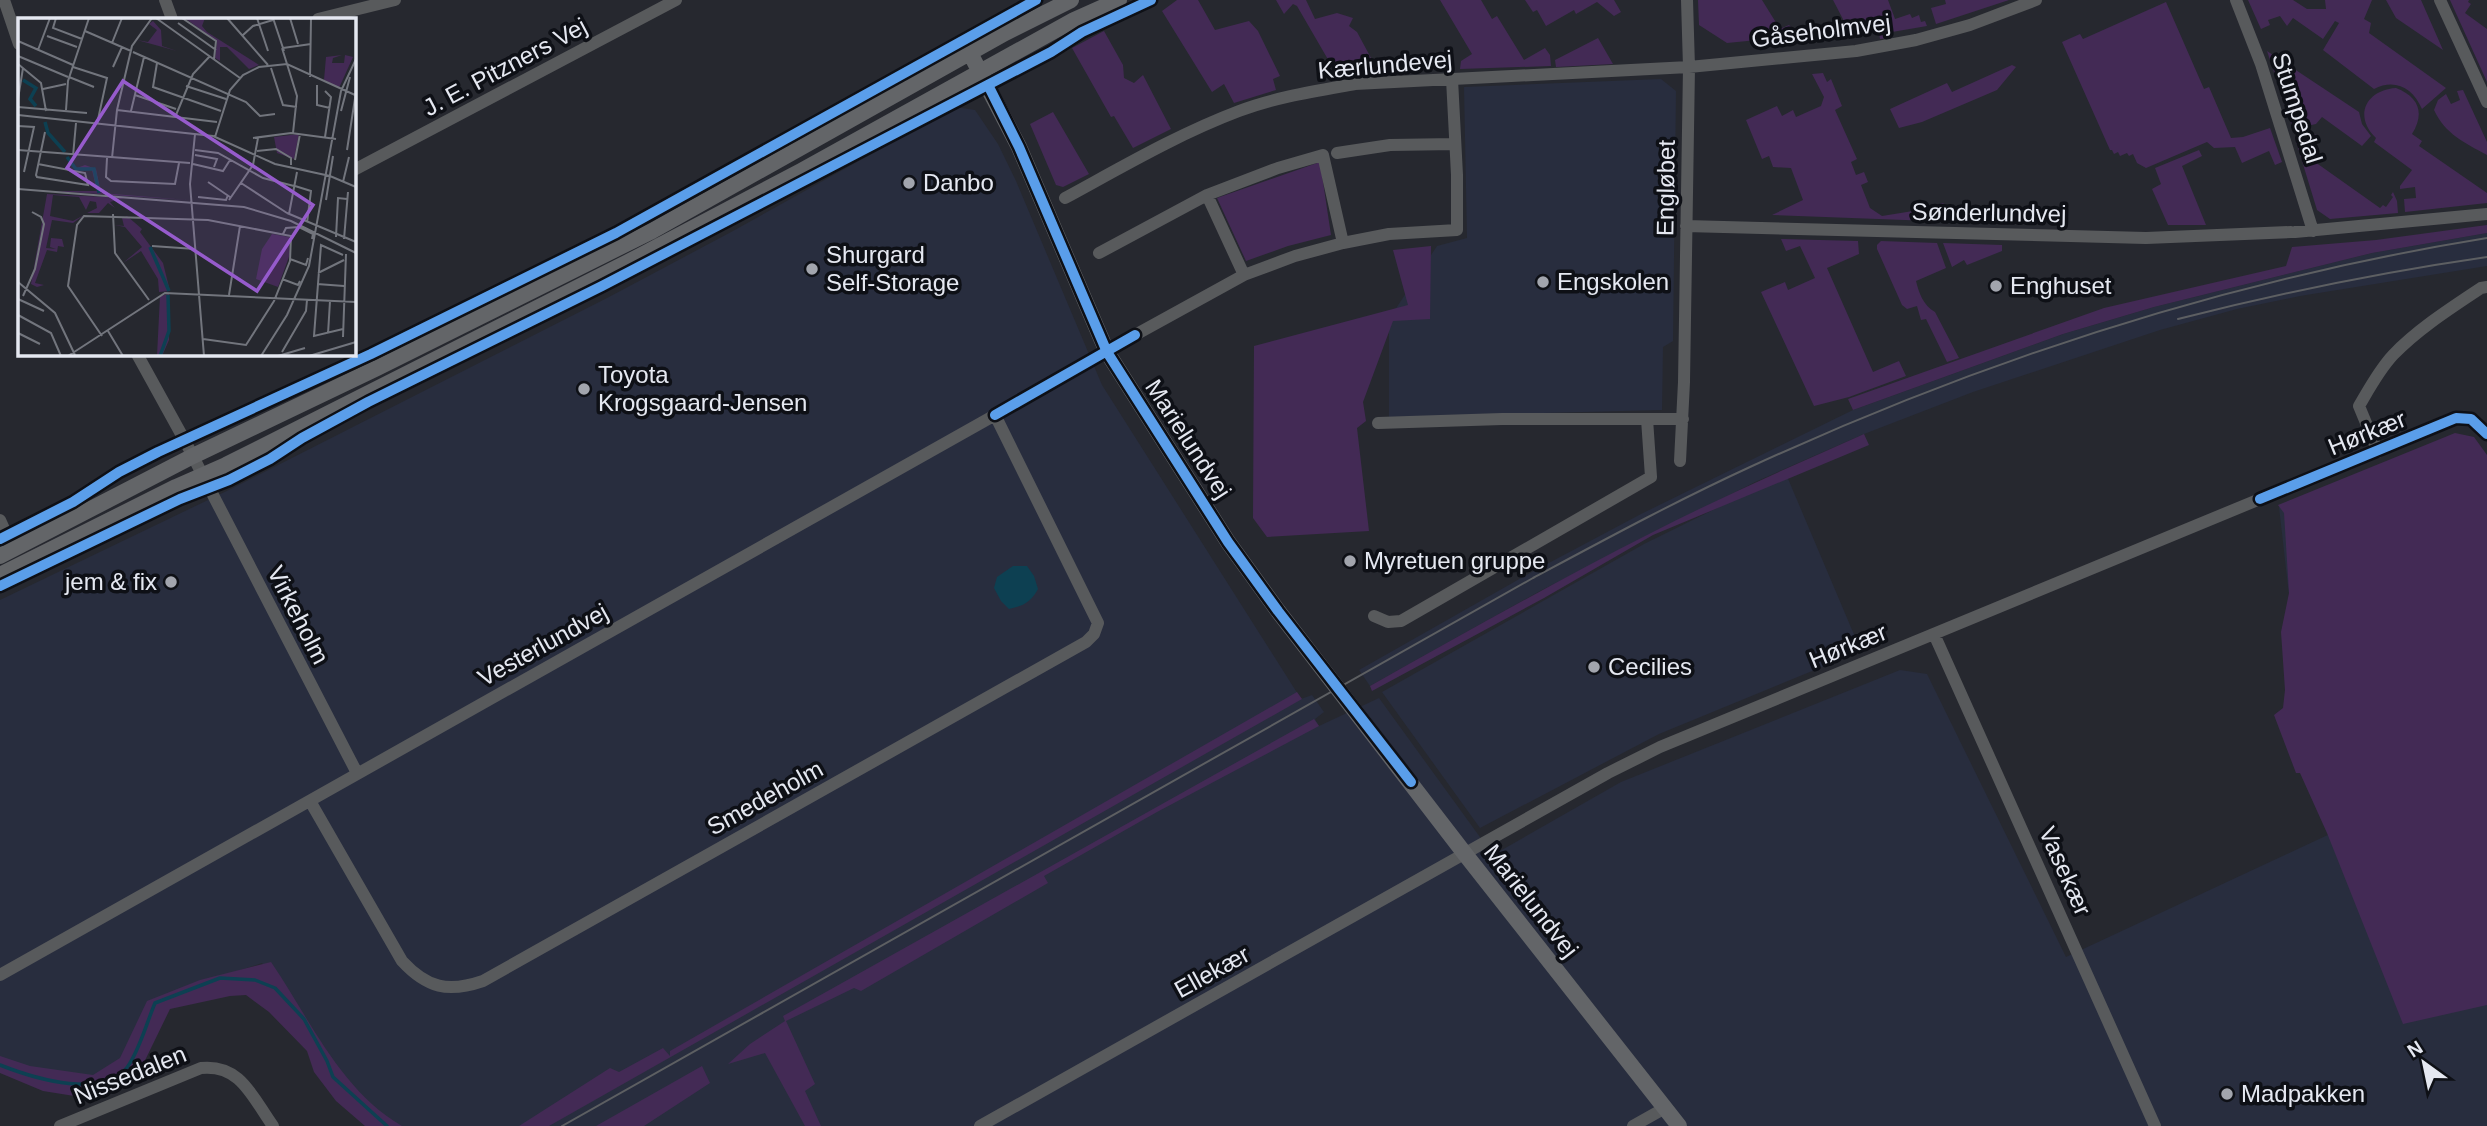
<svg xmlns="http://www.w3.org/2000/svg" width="2487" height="1126" font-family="Helvetica,sans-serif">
  <rect width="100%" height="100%" fill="#26282f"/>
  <!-- built -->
  <path fill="#282d3e" d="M1661,79L1676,91L1673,341L1663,347L1662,410L1389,417V319L1437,246L1467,238L1464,87Z
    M956,107L975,110L998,144L1016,181L1102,385L1301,699L1312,695L1324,712L1315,719L1319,726L1379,698L1493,855L1621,782L1900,670L1927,674L2066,957L2332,833L2295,648L2279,507L2465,435L2487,460V1126H377L365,1115L262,963L151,1000L121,1064L95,1084L0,1060V600L233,488L609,297L733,231Z
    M2487,233V266L2300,296L2237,309L2160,330L1973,392L1864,434L1755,482L1540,591L1370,686L1359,670L1530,573L1641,514L1853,410L2063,334L2154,307L2372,253Z
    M1786,474L1861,651L1659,734L1480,828L1382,692L1644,544Z"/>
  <!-- green -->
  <path fill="#432a55" d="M1177,0H1198L1215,30L1249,21L1258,31L1280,76L1273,79L1276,90L1234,103L1224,84L1212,92L1162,11Z
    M1276,0H1306L1315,19L1337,13L1353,18L1349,26L1357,32L1378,71L1337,75L1297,6L1293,4L1284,14Z
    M1440,0H1481L1492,19L1497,16L1524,60L1545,48L1550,55L1551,66L1460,69L1461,61L1472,54Z
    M1525,0H1614L1621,12L1614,16L1597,2L1576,14L1574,10L1546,26L1537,10L1533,12Z
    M1698,0H1762L1780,29L1789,25L1794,30L1801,26L1806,34L1813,31L1817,34L1727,43L1699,25Z
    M1833,0H1888L1895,19L1910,14L1912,18L1919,15L1921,22L1925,21L1927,26L1892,32L1891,38L1880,39L1878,26L1836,32L1846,25Z
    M1945,0H2009L1936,24L1931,8L1946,4Z
    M2248,0H2293L2307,9H2326L2325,0H2372L2364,19L2371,23L2369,33L2446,88L2422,109C2413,88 2395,78 2374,89L2323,50L2339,23L2335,21L2323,39L2293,18L2287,26L2280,16L2268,20L2270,25L2261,29Z
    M2386,0H2421L2443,50L2396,18Z
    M2450,0H2469L2468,2L2471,4L2465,13L2487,29V82Z
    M2166,2L2204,89L2209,87L2231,138L2243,137L2270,128L2282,162L2275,165L2269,151L2242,163L2235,147L2214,148L2207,142L2146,168L2137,163L2133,154L2129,156L2127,153L2120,156L2118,152L2114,154L2112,150H2110L2062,42L2080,34L2083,39Z
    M1104,31L1123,65L1124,78L1134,83L1143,75L1171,129L1133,148L1114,116L1111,117L1072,48Z
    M1598,38L1613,64L1556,67L1555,60Z
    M2267,51L2359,112L2362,124L2371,136L2362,146L2322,117L2316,124L2293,129Z
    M2012,65L2016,67L1997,90L1922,122L1899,128L1890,109L1947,83L1952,92Z
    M1823,73L1827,82L1831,79L1842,106L1835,110L1857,159L1851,162L1856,175L1864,172L1868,182L1861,185L1870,208L1882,216L1913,211L1943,203L1958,222L1772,215L1803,200L1791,168L1773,167L1769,156L1762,159L1746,120L1777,106L1782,116L1793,110L1796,117L1821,106L1824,97L1812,74Z
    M2396,88C2419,97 2425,113 2412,134L2422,141L2419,146L2487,193V203L2405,212L2404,199L2416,198L2415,187L2400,189V186L2412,170L2374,142L2376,138C2353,116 2366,90 2396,88Z
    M2463,90L2487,142V155C2465,143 2445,134 2434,110L2438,100L2446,94L2451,104L2460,100L2457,91Z
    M1053,112L1089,174L1063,187L1056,185L1030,124Z
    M2312,134L2317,135L2308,144V157L2380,208L2383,205L2386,207L2393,197L2391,195L2393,192L2397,201L2398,213L2330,219L2317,210L2295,138Z
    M2199,150L2202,156L2182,166L2206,225H2168L2152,189L2161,184L2155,168Z
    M1320,162L1331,235L1288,246L1246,261L1217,198Z
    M2487,225V233L2372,253L2154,307L2063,334L1853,410L1848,399L2104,308L2286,266L2292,247L2376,240Z
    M1781,239L1858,241L1859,254L1827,268L1873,372L1899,361L1906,376L1849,397L1814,406L1761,292L1785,282L1788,290L1815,278L1800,246L1786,251Z
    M1881,241L1937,243L1946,268L1916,281C1919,293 1923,305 1935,312L1959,358L1947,362L1926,319L1921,320L1917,306L1907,309L1902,305L1877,249V245Z
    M1943,243L2002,245V251L1967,265L1964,260L1952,267Z
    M1431,246L1430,319L1393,321L1363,402L1366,421L1357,428L1369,531L1267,537L1253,518L1254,346L1408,305L1393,250Z
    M2455,433L2474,437L2487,455V1005L2403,1024L2327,833L2300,773H2296L2274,715L2283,708L2285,690L2281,632L2289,593L2284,513L2278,505Z
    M1864,434L1869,445L1653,535L1544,598L1372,691L1370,686C1463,634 1556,581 1651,533C1721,497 1792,466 1864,434Z
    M1297,692L1302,699L549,1126H519L610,1068L619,1072L663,1048L670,1056V1051Z
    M1314,719L1319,726L1157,812L1044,876L1048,883L861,991L854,988L786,1021L815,1084L805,1091L821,1126H805L765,1053L728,1064L750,1044L785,1021L783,1016Z
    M271,962C310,1019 340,1090 402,1126H365L336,1101L314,1072L307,1051L269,1012L246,995L230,996L170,1009L134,1083L93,1099L43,1091L0,1073V1056L30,1066L93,1075L120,1058L147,1001L200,980Z
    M702,1066L710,1083L644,1126H596Z"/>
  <!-- water -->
  <path fill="#0d4052" d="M1013,566H1027L1034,576L1038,589C1031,602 1023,606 1009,609L1001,601L994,588L997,577Z"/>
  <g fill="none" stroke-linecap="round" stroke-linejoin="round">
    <!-- stream -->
    <path stroke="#0d4052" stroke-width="3.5" d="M0,1065C33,1078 108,1102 130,1063C141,1045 147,1022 155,1003L220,978L255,980L275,988L304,1019L327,1061L333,1077L387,1126"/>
    <!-- street -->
    <path stroke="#585a5c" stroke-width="12" d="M4,0L19,44
      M165,0L172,19
      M2236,0L2261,64L2313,231
      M2440,0L2487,102
      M318,19L395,0
      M1337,153L1390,145L1455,144
      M354,170L676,0
      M1207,195L1244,275
      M1065,198C1122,167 1178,134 1239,111C1276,97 1316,91 1355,84L1689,67L1856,51L1916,40L1970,25L2036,0
      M1686,226L2146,238L2291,232
      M2295,232L2487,214
      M1099,253L1207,195L1278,168L1323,155L1343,243
      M1135,335L1244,275L1295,256L1343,243L1389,234L1457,230V175L1452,79
      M137,354L185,441L357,773
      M1378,423L1502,419H1683
      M2378,452L2359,406C2369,389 2379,370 2393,355C2418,329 2451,308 2481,288L2487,287
      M1680,461L1684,382L1689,67L1687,0
      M0,520L13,549
      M1374,616L1388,622L1401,621L1651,477L1647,419
      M1934,634L2155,1126
      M310,801L402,961C427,988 448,993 483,981L1086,642L1094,634L1098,623L995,415
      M0,975L1107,352
      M60,1126L201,1068C241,1064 252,1097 273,1126
      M980,1126L1608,773L1660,747L2456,418L2471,419L2487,434
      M1633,1126L1665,1108"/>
    <!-- secondary -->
    <path stroke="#636568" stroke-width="16" d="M970,53L1019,147L1107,352L1228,542L1278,611L1465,854L1679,1126
      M0,556L193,456L377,368L652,231L1005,33L1071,0
      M0,575L176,487L226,465L640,256L801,171L1074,20L1119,0"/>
    <!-- tram -->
    <path stroke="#5d5f62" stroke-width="2" d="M2178,319C2280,293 2383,272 2487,257
      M562,1126L1533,578C1604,540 1676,501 1750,467C1983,360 2233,279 2487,238"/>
    <!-- cycleway casing -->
    <g stroke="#0e1016" stroke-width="15">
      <path id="cycleway" d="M988,85L1019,147L1107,352L1228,542L1278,611L1411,782
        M995,415L1135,335
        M2260,499L2456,418L2471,419L2487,434
        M0,539L73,502L119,472L158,452L371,354L616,233L1036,0
        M0,586L180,499L229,480L270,459L302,438L368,402L602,286L1051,52L1082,32L1151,0"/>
    </g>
    <!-- cycleway -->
    <use href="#cycleway" stroke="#5a9eea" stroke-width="10"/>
  </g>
  <!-- markers -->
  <g fill="#a2a5ad" stroke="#0e1016" stroke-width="2.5">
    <circle cx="909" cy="183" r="7"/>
    <circle cx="812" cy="269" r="7"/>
    <circle cx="1543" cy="282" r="7"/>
    <circle cx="1996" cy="286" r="7"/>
    <circle cx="584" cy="389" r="7"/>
    <circle cx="1350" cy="561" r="7"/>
    <circle cx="171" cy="582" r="7"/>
    <circle cx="1594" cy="667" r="7"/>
    <circle cx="2227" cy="1094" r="7"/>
  </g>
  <g text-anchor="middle" stroke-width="7" stroke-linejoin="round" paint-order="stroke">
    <!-- street labels -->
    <g font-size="24" fill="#e5e8f1" stroke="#0e1016">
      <text transform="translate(1821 31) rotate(-7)" y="8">Gåseholmvej</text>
      <text transform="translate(1385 65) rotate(-5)" y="8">Kærlundevej</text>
      <text transform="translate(505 67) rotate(-28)" y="8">J. E. Pitzners Vej</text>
      <text transform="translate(2297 108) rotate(72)" y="8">Stumpedal</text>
      <text transform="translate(1666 188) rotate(-89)" y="8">Engløbet</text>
      <text transform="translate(1989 213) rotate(1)" y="8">Sønderlundvej</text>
      <text transform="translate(2367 433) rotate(-22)" y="8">Hørkær</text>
      <text transform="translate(1188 439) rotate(57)" y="8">Marielundvej</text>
      <text transform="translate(298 615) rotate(63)" y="8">Virkeholm</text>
      <text transform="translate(543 645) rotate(-29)" y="8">Vesterlundvej</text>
      <text transform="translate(1848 646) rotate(-22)" y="8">Hørkær</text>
      <text transform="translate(765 798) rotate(-29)" y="8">Smedeholm</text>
      <text transform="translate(2065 871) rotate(66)" y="8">Vasekær</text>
      <text transform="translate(1531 901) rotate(52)" y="8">Marielundvej</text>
      <text transform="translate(1212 972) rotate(-29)" y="8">Ellekær</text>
      <text transform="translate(130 1075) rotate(-22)" y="8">Nissedalen</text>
    </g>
    <!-- poi labels -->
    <g font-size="24" fill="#e5e8f1" stroke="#0e1016" text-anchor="start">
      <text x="923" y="191">Danbo</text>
      <text x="826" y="263">Shurgard<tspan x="826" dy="28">Self-Storage</tspan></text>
      <text x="1557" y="290">Engskolen</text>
      <text x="2010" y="294">Enghuset</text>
      <text x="598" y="383">Toyota<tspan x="598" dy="28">Krogsgaard-Jensen</tspan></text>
      <text x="1364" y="569">Myretuen gruppe</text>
      <text x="157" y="590" text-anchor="end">jem &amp; fix</text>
      <text x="1608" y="675">Cecilies</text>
      <text x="2241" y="1102">Madpakken</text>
    </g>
  </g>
  <!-- overview -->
  <g transform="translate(18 18)">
    <rect width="338" height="338" fill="#26282f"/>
    <path d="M167,0H187L184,8L189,14L241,47L231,51L209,29H202V43L197,40L199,24ZM135,3L143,12L144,28L159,33L119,22L130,24L139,12L131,6ZM324,37L315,40L314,45H326L327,37L335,39L321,70L306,62L308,39ZM281,116L276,141L259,135L256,119ZM48,138L59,150L67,147L78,151L83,175L170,182L35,173H79L74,152H58ZM29,176L106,180L92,184L97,190L90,185L81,195H69L79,190L78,184L72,183L68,192L61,179L35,177L32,198L55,203L66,197L55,205L34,202L28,230L38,231L32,229L33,220L44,221L46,229L40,228L39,234L29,232L17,265L26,267L19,269L13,266ZM109,198L124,211L122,214L145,245L152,273L141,274L140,261L123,233L105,245L124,229L107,209L96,207L106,208L104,200ZM254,216L271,219L272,236L260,269L238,261L244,231ZM151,276V322L144,338H139L142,278Z" fill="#432a55"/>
    <path fill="none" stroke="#0d4052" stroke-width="3.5" d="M5,62L18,70L12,81L18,88M27,104L30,115L47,134M49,139L58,151H76L81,175M132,229L151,273M142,338L151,313L150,277"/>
    <path fill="none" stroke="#72757d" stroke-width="2" d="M38,0L35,10L64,21M138,0L222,60M164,0L198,23L196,41M209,0L250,47M239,0L250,33M255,0L266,33M272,0L280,26M160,5L198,32M67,13L113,33M225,17L235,8L255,2M29,18L59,29M0,23L55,47M94,25L104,0M264,30L279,78L275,115M265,30L293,26M20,32L32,0M115,34L228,84L242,98L257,96M0,38L50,59M139,45L135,69L203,93M0,46L23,65L28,93M55,49L89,60L79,106M95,49L104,29M253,50L265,87L279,89M51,59L76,69M292,59L293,1M299,67V87L312,90M168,68L208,81M25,71L48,66M117,77L158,91M0,81L5,50M0,89L69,95M48,92L50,63L71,0M99,92L199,104M113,93L126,39M323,93L332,59M0,97L195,118L257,146L312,158L338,169M158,97L175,56L192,38M0,108L16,109L6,154M177,116L172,166L186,338M197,119L212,72L225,57L241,49L269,46L337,77M307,119L313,79L307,73M235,120L273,115L318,121M0,132L172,145M177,132L200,135L245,160L276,168M329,132L338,74M239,133L258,131L273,140V147M177,137L199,141L196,149M55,138L58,105M89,140L88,159L93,163L157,166L161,145M94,140L99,92L114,28L134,0M277,142L282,116M20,146L67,155L70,167L19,159L18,157L27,114M175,146L205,153L212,142M190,164L212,179M325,164L331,139M223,165L269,195M277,168L293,173L289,205M0,171L226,189L273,203L338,235M180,179L208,182L210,177M211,182L235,147L240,120M308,182L315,138M269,195L338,224M95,196L97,235L131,282M271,196L279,154M265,216L268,210L281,209L295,216L294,221M318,219L320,180L329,181M326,221L330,174M134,228L177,231M325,237L303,227L296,318L325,311M272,241L288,247L290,240M300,255L326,242M264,261L280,267L282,263M0,264L37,295L57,337M299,266L326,268M211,277L222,208M5,278L17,251L26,206L23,199L14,194M0,281L26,293M0,297L33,315L43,338M90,313L105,338M0,315L22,326M310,316L312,283M84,318L50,268L59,207L66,198L190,202L273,218L272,243L256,283L228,327L185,321M325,319L328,236M264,334L288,293L289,282M50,338L147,275L338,284M243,338L269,297L291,248L323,73L338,41M260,338L287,330M291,338L338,324"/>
    <path fill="#965bcc" fill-opacity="0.15" stroke="#965bcc" stroke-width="3.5" d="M105,63L295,187L239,273L49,150Z"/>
    <rect width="338" height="338" fill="none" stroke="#e5e8f1" stroke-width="3.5"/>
  </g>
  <!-- north arrow -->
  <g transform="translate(2424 1063) rotate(327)" stroke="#0e1016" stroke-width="5" paint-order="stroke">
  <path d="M0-5L12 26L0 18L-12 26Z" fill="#e5e8f1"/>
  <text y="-10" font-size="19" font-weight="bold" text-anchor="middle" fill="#e5e8f1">N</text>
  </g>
</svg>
